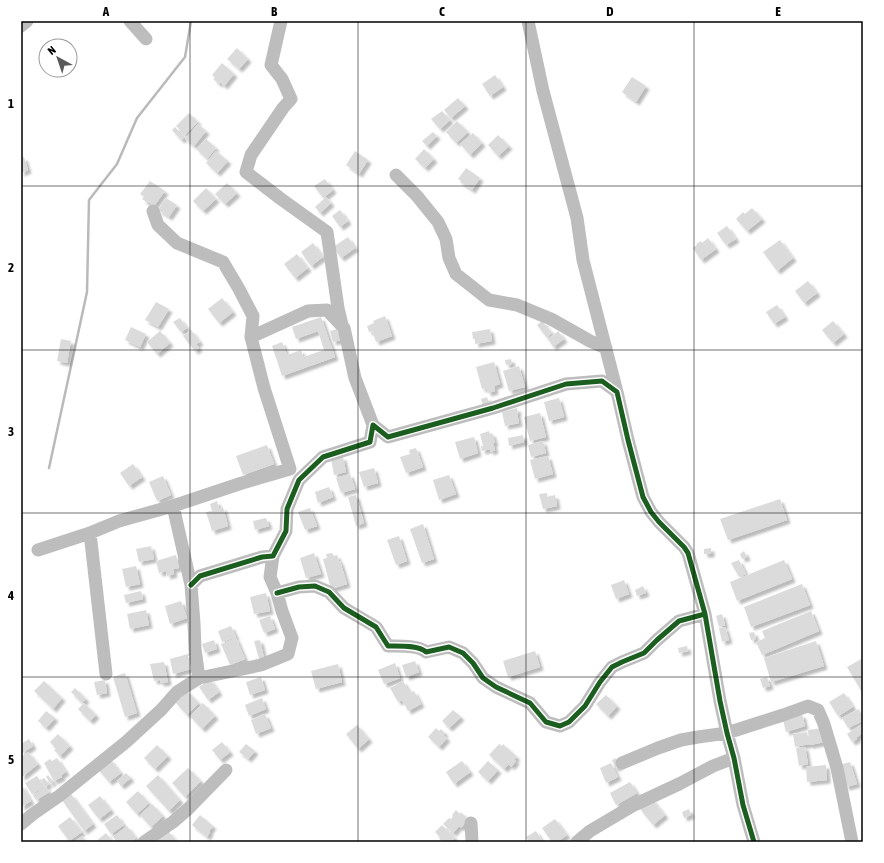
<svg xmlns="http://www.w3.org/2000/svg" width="884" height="863" font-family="'Asap Condensed',sans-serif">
  <defs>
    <filter id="shadow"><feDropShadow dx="3.5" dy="3.5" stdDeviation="1" flood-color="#0004"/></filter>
  </defs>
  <rect width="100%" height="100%" fill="#fff"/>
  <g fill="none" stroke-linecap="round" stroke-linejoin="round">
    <!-- stream -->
    <path stroke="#bababa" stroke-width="2.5" d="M861,21L863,22
      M49,468L87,292L89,200L117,164L137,118L185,57L191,21"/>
  </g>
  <!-- building -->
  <path fill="#dbdbdb" filter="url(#shadow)" d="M237,48L248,59L239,69L227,59Z
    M222,63L234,74L224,86L220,82L219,84L213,79L215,78L212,75Z
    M495,75L503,87L490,96L482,84Z
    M632,77L646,86L636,102L622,92Z
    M458,98L465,106L451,118L444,110Z
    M442,111L450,120L440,129L431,119Z
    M189,113L198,122L185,135L176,126Z
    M457,121L468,132L456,143L446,132Z
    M198,124L206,131L194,146L185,139Z
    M175,127L185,137L181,140L172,130Z
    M433,132L437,136L427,146L422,141Z
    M473,133L482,143L470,155L460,144Z
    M498,135L509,146L498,156L488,145Z
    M206,139L216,148L207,159L196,149Z
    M424,149L434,159L425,168L415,159Z
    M216,151L228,161L217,173L206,163Z
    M355,151L368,160L359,174L346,165Z
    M24,157L28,170L21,173V158Z
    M466,168L480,178L472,190L460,182L461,181L458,179Z
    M325,179L333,190L323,198L314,186Z
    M150,181L165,191L154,206L149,202L148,203L142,199L144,197L140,194Z
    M227,183L237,193L225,204L215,194Z
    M206,188L216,199L203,211L193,201Z
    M326,197L331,203L320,213L315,207Z
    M166,198L177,205L169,217L158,210Z
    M752,208L762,219L747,231L736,219L743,212L745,214Z
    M340,210L348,221L340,227L332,216Z
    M727,226L736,239L726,245L717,233Z
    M348,237L355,248L341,258L333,247Z
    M708,238L716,249L701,260L693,248L697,245L696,244L701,241L702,243Z
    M780,240L793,258L777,271L763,252Z
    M313,243L323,257L311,266L301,252Z
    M297,254L308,268L295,278L284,264Z
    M808,281L817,293L804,303L795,291Z
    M222,298L233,312L219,323L208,309Z
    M156,302L169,309L158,327L145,320Z
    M777,305L785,317L774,324L766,312Z
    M385,316L392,336L376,342L372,331L369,332L367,326L374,323L373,321Z
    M321,317L335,357L282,376L272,346L282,342L287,355L301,350L303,357L324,350L318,331L296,339L292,327Z
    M180,318L187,328L181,332L173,322Z
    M542,321L552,333L547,338L537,325Z
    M833,321L844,334L833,343L822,330Z
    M131,327L146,334L140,347L125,340Z
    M337,329L340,340L333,342L330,331Z
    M490,329L492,341L475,344V339H473L472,332Z
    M191,330L200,342L196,344L199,348L195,351L183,336Z
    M160,331L170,343L157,354L147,342Z
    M558,331L564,339L553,347L548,339Z
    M61,339L71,341L67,363L57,361Z
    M511,359L512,364L506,365L505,360Z
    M494,362L500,384L494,386L495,391L488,393L486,388L482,389L476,367Z
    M519,366L525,387L509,391L503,371Z
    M487,397L490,405L483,407L481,399Z
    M559,398L564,417L549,421L544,402Z
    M517,408L518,412L517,413L519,423L505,426L502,412Z
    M540,413L546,437L530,441L524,417Z
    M489,431L490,434L492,433L495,443H493L495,450L490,452V449L482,451L481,446H483L480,434Z
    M523,435L524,442L509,446L508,438Z
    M474,437L478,453L460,459L455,442Z
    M543,441L546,453L531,457L528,445Z
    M267,445L274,464L243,475L236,456Z
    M416,448L423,467L406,473L400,457L410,454L409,450Z
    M548,456L553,474L535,479L530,460Z
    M343,457L346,472L334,475L331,459Z
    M133,464L142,477L129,486L120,473Z
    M374,468L378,483L364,487L359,472Z
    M350,474L355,489L341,493L336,478Z
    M449,475L456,494L439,500L433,480Z
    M163,476L171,495L157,501L149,482Z
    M329,487L333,497L318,503L315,492Z
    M547,493V497L555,495L557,506L543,509L539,494Z
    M356,495L364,523L356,526L348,497Z
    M780,499L787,520L728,540L720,519Z
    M217,501L219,509L223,507L228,526L212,531L206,512L212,511L210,504Z
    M310,508L317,526L305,530L298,512Z
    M266,518L269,526L255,530L253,521Z
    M423,524L434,559L422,563L410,529Z
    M399,536L407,561L396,565L387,540Z
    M151,546L154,559L139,562L136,549Z
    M711,548V554H704V549Z
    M744,551L747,557L742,559L740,554Z
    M314,553L321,574L306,578L300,558Z
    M332,553L334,556L337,555L339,561H340L347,584L331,589L323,559L327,558L326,554Z
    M176,555L179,568L173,569L174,574L167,576L166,571L159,573L156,561Z
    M739,560L746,574L739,577L731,563Z
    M784,560L792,579L737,601L730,582Z
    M136,566L140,584L126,587L122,569Z
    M624,580L629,594L616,599L611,585Z
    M802,584L810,605L751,627L744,607Z
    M643,586L646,593L637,596L635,590Z
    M141,591L143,599L126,603L124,595Z
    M266,593L270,611L254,614L250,597Z
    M181,601L187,618L170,624L165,606Z
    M146,610L149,625L130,629L127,614Z
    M811,611L819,631L762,655L756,642L765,638L762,631Z
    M722,614L725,625L719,627L716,616Z
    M270,616L275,629L264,633L259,620Z
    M231,626L236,637L222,642L218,631Z
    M725,627L729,640L722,642L719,628Z
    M754,632L756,639L751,640L749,633Z
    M236,638L245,659L230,665L221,644Z
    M214,640L217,649L205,653L202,644Z
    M260,640L264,658L259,659L254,641Z
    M816,641L824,666L771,682L764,658Z
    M687,646L688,651L679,653L678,648Z
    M535,651L540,667L508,677L503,661Z
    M188,653H192V656H188L191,669L173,674L170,659L188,654Z
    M863,658V694L847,667Z
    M415,661L419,672L406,677L402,665Z
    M164,662L168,682L160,683V680L154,681L150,664Z
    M395,663L400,678L384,684L378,670Z
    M338,664L342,682L316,689L311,671Z
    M125,673L137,713L125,717L113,677Z
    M261,677L265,690L250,695L246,682Z
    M767,677L770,686L763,688L760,679Z
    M210,679L219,692L208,700L199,687Z
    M105,680L107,693L97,695L94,682Z
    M44,681L62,698L53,709L34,691Z
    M403,681L410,693L414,691L421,704L408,711L402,700L398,702L390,688Z
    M75,688L86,699L82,703L71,692Z
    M186,690L199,703L187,715L175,702Z
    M844,693L853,707L838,716L829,702Z
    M606,695L617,706L608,716L596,704Z
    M262,698L266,709L249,716L245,705Z
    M84,703L96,715L90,721L78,709Z
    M203,703L215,716L202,729L190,716Z
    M859,709L863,718V721L848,728L842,718Z
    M453,710L461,717L449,728L442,721Z
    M46,711L55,718L46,728L38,721Z
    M265,714L271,728L256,734L251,720Z
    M802,714L805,726L786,732L783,720Z
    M863,723V733L857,737V739L852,742L847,734Z
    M357,725L369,739L358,749L346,734Z
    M436,728L439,731L441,729L445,733L443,735L447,738L439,747L428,737Z
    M823,728L825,742L810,745L809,744L795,747L793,734L807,732L809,741L808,730Z
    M58,734L70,746L60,756L54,750L56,749L50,742Z
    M29,739L33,746L21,754V744Z
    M222,742L230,752L220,760L212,750Z
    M246,744L255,751L248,759L239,752Z
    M499,744L502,746L503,744L517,757L514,759L516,761L511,767L509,764L504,769L489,755Z
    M157,745L168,756L155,769L144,758Z
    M805,747L808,764L799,766L796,748Z
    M28,752L38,764L22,777L21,775V757Z
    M57,758L66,772L61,775L62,777L54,781L44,763L50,759L52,761Z
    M616,758L620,766L615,768L612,760Z
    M110,759L121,773L109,782L97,768Z
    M462,761L470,772L454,784L446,772Z
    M488,761L498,770L488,781L478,772Z
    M850,762L857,784L846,787L839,765Z
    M611,763L618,777L606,783L600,768Z
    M826,765L827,780L807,782L806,767Z
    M188,768L201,781L185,797L172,783Z
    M126,773L131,778L121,786L117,781Z
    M48,775L53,782L51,784L46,777Z
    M158,775L180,800L169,811L146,786Z
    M37,776L44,787L32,794L25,783Z
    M44,778L49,784L45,787L41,780Z
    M630,782L637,793L616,805L610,793Z
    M21,784L31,801L21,807Z
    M46,787L49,792L36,800L33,795Z
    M138,791L149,803L137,814L126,802Z
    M71,794L93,824L84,831L62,800Z
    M100,796L111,810L99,819L88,805Z
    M652,799L665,815L653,825L640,809Z
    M152,804L163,816L151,827L140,815Z
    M689,809L691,815L684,818L682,812Z
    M456,810L460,814L461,812L468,819L461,828L459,826L453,833L443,824L449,818L451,819L453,816L452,815Z
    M117,815L124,825L111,834L104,824Z
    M200,815L213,826L209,831L210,832L207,837L192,825Z
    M70,817L82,832L69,841L58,826Z
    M555,819L567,835L557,842H552L542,828Z
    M442,825L455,838L451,842H442L439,838L440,837L435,832Z
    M127,826L136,838L131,842H117L113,837Z
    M168,831L177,842H158L157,840Z
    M536,831L543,842H529L526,837Z
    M106,833L113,842H95Z
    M82,836L87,842H74Z"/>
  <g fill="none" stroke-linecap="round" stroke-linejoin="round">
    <!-- minor -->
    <path stroke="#bdbdbd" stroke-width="13" d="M130,21L146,39
      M281,21L271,65L282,79L291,99L283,108L251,155L246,172L281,199L327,232L338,308L342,325
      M528,21L543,91L577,218L583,260L617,392
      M21,26L27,21
      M396,175L417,196L438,222L446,239L449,258L456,274L489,300L517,305L551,319L590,341L606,348
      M153,211L158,225L177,243L223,262L239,289L253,316L251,337
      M90,533L106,674
      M38,550L90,533L119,521L173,506
      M191,585L200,576L262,557L273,556L286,531L287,509L299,480L323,457L370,442L373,425L388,437L493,408L566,384L602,381L617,392L628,440L643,497L651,512L659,522L684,547L688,553L705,614L720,701L727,733L734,758L743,805L754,842
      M277,593L299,587L315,586L329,592L344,608L376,627L388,646C398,646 419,645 426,652L449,647L463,653L473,663L483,678L496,687L530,703L546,722L560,726L569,722L585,706L600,682L612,667L622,662L644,653L657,640L679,621L705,614
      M199,678L261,665L288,654L292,638L282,611L277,593L270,577L273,556
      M622,763L658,748L681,740L698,737L727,733L783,715L808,706L818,710L824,724L837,768L852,842
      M471,823L472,842
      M21,824L33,814L59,796L126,742L161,710L177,692L199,678L195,649L194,623L191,585L173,506L242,483L290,469L264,388L251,337L308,311L327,310L344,328L355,378L373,425
      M144,842L173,822L188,809L226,770
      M577,842L590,831L634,805L679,784L713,766L734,758"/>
    <!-- cycleway casing -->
    <g stroke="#fff" stroke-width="8">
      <path id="cycleway" d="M191,585L200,576L262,557L273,556L286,531L287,509L299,480L323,457L370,442L373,425L388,437L493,408L566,384L602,381L617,392L628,440L643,497L651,512L659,522L684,547L688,553L705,614L720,701L727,733L734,758L743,805L754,842
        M277,593L299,587L315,586L329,592L344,608L376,627L388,646C398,646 419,645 426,652L449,647L463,653L473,663L483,678L496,687L530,703L546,722L560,726L569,722L585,706L600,682L612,667L622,662L644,653L657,640L679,621L705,614"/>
    </g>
    <!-- cycleway -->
    <use href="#cycleway" stroke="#1b5e20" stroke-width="5"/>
  </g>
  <!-- grid -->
  <path fill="none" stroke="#000" stroke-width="1" stroke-opacity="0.55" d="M190,21V842M358,21V842M526,21V842M694,21V842M21,186H863M21,350H863M21,513H863M21,677H863"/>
  <!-- border -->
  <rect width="884" height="863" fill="none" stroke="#ffffff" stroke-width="44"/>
  <!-- north arrow -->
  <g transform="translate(58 58) rotate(320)"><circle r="19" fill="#ffffff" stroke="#999999"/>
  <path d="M0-3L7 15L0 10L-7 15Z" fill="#595959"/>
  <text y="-6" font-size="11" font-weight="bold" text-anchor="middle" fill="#000000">N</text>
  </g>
  <rect x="22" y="22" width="840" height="819" fill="none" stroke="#000" stroke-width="1.5"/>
  <g font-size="13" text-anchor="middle" font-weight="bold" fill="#000">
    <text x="106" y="16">A</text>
    <text x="274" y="16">B</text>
    <text x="442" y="16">C</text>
    <text x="610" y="16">D</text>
    <text x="778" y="16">E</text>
    <text x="11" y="108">1</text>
    <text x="11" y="272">2</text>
    <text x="11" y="436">3</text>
    <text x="11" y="600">4</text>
    <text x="11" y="764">5</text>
  </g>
</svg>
